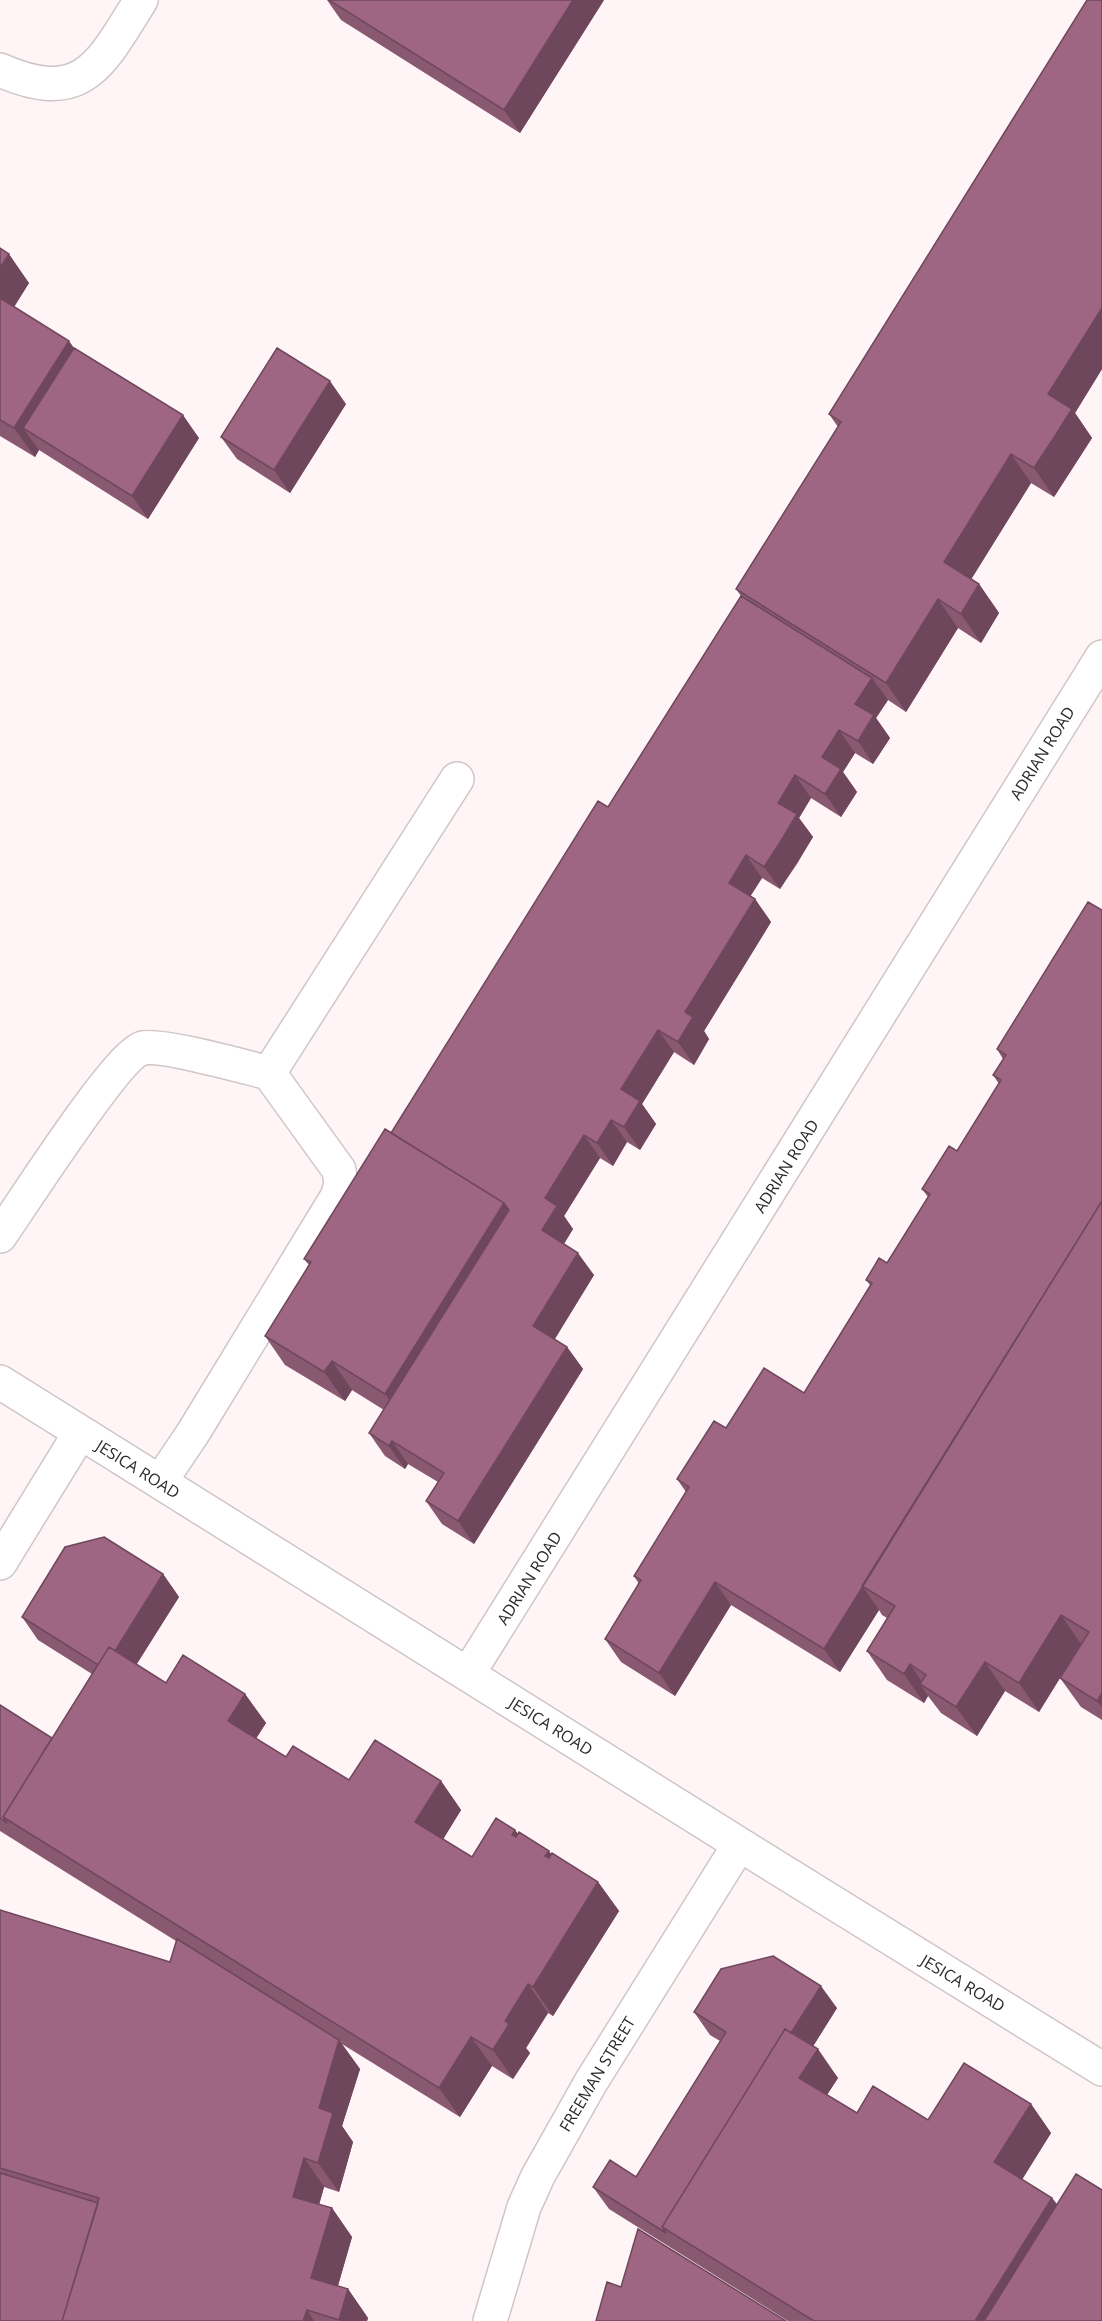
<svg xmlns="http://www.w3.org/2000/svg" width="1102" height="2321" font-family="'Open Sans',sans-serif">
  <rect width="100%" height="100%" fill="#fff5f7"/>
  <g fill="none" stroke-linecap="round" stroke-linejoin="round">
    <!-- minor casing -->
    <g stroke="#d0c5c7" stroke-width="36">
      <path id="minor" d="M0,70C84,107 101,63 141,0
        M269,1073L457,779
        M0,1236C21,1206 117,1055 143,1048C163,1044 245,1067 269,1073L339,1170L341,1184L337,1197L193,1433L160,1482
        M0,1382L771,1864L1102,2069
        M0,1563L80,1433
        M468,1674L1102,657
        M490,2321L524,2207L538,2176L591,2082L739,1845"/>
    </g>
    <!-- minor -->
    <use href="#minor" stroke="#fff" stroke-width="33"/>
  </g>
  <!-- wall -->
  <path fill="#895871" d="M327,0H604L520,133L341,20Z
    M1102,0V369L1075,413L1092,438L1054,497L1031,483L971,579L979,584L999,613L981,643L958,628L906,712L888,700L876,718L890,738L873,764L855,753L843,772L857,792L841,817L811,798L799,818L813,837L797,864L780,889L762,878L750,896L755,899L771,922L704,1031L709,1039L694,1065L674,1052L642,1104L656,1124L640,1150L627,1142L613,1166L600,1158L564,1216L573,1229L564,1244L594,1275L555,1339L567,1347L583,1369L474,1544L442,1524L426,1501L438,1482L408,1464L405,1469L385,1456L369,1433L384,1410L352,1390L345,1401L285,1365L265,1336L309,1265L304,1259L391,1133L608,807L741,596L736,589L838,427L829,414Z
    M0,248L29,283L14,307L74,348L199,438L148,519L39,450L35,457L0,436Z
    M346,404L290,493L237,459L221,437Z
    M1102,910V1720L1081,1707L1060,1678L1081,1644L1039,1712L1005,1691L977,1736L941,1713L928,1696L924,1703L887,1680L867,1651L887,1618L882,1615L879,1610L840,1672L731,1605L675,1696L621,1662L605,1639L639,1584L634,1576L686,1492L677,1479L726,1428L804,1393L870,1285L866,1280L887,1263L928,1197L922,1189L957,1151L999,1084L993,1075L1003,1059L997,1049Z
    M163,1574L179,1597L136,1664L166,1683L245,1694L266,1723L256,1739L286,1757L349,1780L441,1781L461,1810L443,1839L472,1857L515,1830L518,1834L598,1882L619,1911L553,2016L548,2013L526,2048L530,2053L513,2079L492,2066L460,2117L342,2044L360,2069L342,2126L353,2142L339,2192L324,2187L319,2205L332,2208L352,2237L338,2286L348,2289L368,2318L367,2321H0V1910L170,1962L176,1941L0,1831V1705L52,1738L92,1674L38,1640L22,1617Z
    M837,2008L813,2046L838,2078L827,2095L857,2113L928,2120L1031,2104L1051,2133L1022,2179L1052,2198L1057,2204L1102,2321H788L609,2209L593,2187L636,2177L720,2041L710,2035L694,2012Z"/>
  <!-- shaded-wall -->
  <path fill="#6f475c" d="M573,0H604L520,133L504,110Z
    M9,254L29,283L7,318L0,308V268Z
    M1102,308V369L1075,413L1092,438L1054,497L1034,468L1048,394Z
    M69,341L90,370L23,428L39,450L35,457L14,428Z
    M330,381L346,404L290,493L274,470Z
    M183,415L199,438L148,519L132,496Z
    M1011,454L1031,483L964,591L944,562Z
    M979,584L999,613L981,643L961,614Z
    M938,599L958,628L906,712L886,683Z
    M872,678L888,700L876,718L890,738L873,764L858,741L855,704Z
    M839,730L855,753L843,772L857,792L841,817L825,794L822,757Z
    M795,775L811,798L799,818L813,837L780,889L764,867L778,803Z
    M746,855L762,878L745,905L729,883Z
    M755,899L771,922L704,1031L709,1039L694,1065L678,1042L685,1012Z
    M658,1030L674,1052L642,1104L656,1124L640,1150L624,1127L621,1089Z
    M611,1120L627,1142L613,1166L597,1143Z
    M584,1135L600,1158L564,1216L573,1229L558,1253L542,1230L545,1198Z
    M504,1203L525,1232L406,1423L385,1394Z
    M578,1253L594,1275L549,1348L533,1326Z
    M567,1347L583,1369L474,1544L458,1521Z
    M332,1361L352,1390L345,1401L324,1372Z
    M392,1441L408,1464L405,1469L389,1446Z
    M163,1574L179,1597L120,1691L104,1668Z
    M715,1582L731,1605L675,1696L659,1673Z
    M863,1587L879,1610L840,1672L824,1649Z
    M1061,1615L1081,1644L1039,1712L1019,1683Z
    M985,1662L1005,1691L977,1736L956,1707Z
    M910,1664L926,1688L920,1684L928,1696L924,1703L904,1674Z
    M1102,1693V1707L1097,1701Z
    M245,1694L266,1723L248,1750L228,1721Z
    M441,1781L461,1810L436,1851L415,1822Z
    M515,1830L535,1859L512,1835Z
    M549,1851L569,1880L545,1856Z
    M598,1882L619,1911L553,2016L533,1987Z
    M528,1984L548,2013L526,2048L530,2053L513,2079L493,2050L505,2021Z
    M821,1986L837,2008L690,2244L668,2230Z
    M471,2037L492,2066L460,2117L439,2088Z
    M339,2040L360,2069L342,2126L353,2142L339,2192L318,2163L319,2108Z
    M818,2049L838,2078L819,2107L799,2078Z
    M1031,2104L1051,2133L1015,2191L994,2162Z
    M304,2158L324,2187L313,2226L293,2197Z
    M1052,2198L1073,2227L1014,2321H975Z
    M332,2208L352,2237L332,2306L311,2278Z
    M348,2289L368,2318L367,2321H340L339,2320Z
    M307,2310L314,2321H303Z"/>
  <!-- building -->
  <path fill="#9f6683" stroke="#6f475c" stroke-width="1.5" d="M329,0H573L504,110Z
    M1087,0H1102V308L1048,394L1072,409L1053,439L1034,468L1011,454L944,562L979,584L961,614L938,599L886,683L736,589L841,422L829,414Z
    M0,248L9,254L0,268Z
    M0,298L69,341L14,428L0,420Z
    M74,348L183,415L132,496L23,428Z
    M277,348L330,381L274,470L221,437Z
    M741,596L872,678L855,704L874,715L858,741L839,730L822,757L841,769L825,794L795,775L778,803L797,814L781,841L764,867L746,855L729,883L755,899L685,1012L693,1017L678,1042L658,1030L621,1089L640,1101L624,1127L611,1120L597,1143L584,1135L545,1198L557,1206L542,1230L578,1253L533,1326L567,1347L458,1521L426,1501L444,1473L392,1441L389,1446L369,1433L509,1210L504,1203L391,1133L598,801L608,807Z
    M1088,902L1102,910V1201L824,1649L715,1582L659,1673L605,1639L641,1580L634,1576L689,1487L677,1479L714,1421L726,1428L764,1368L804,1393L872,1283L866,1280L879,1258L887,1263L930,1194L922,1189L949,1146L957,1151L1001,1080L993,1075L1006,1055L997,1049Z
    M385,1129L504,1203L385,1394L332,1361L324,1372L265,1336L311,1262L304,1259Z
    M1102,1201V1693L1097,1701L1060,1678L1089,1632L1061,1615L1019,1683L985,1662L956,1707L920,1684L926,1675L910,1664L904,1674L867,1651L895,1606L862,1586Z
    M104,1537L163,1574L115,1651L109,1647L98,1665L22,1617L65,1547Z
    M109,1647L166,1683L183,1655L245,1694L228,1721L286,1757L293,1746L349,1780L375,1740L441,1781L415,1822L472,1857L496,1818L515,1830L512,1835L516,1837L519,1832L549,1851L545,1856L549,1858L552,1853L598,1882L533,1987L528,1984L505,2021L509,2024L493,2050L471,2037L439,2088L3,1817Z
    M0,1705L52,1738L3,1817L7,1823L0,1818Z
    M0,1910L170,1962L177,1939L339,2040L319,2108L333,2113L318,2163L304,2158L293,2197L332,2208L311,2278L348,2289L339,2320L307,2310L303,2321H62L99,2198L0,2168Z
    M773,1956L821,1986L791,2033L785,2029L662,2227L666,2233L593,2187L610,2160L636,2177L726,2032L694,2012L721,1969Z
    M785,2029L818,2049L799,2078L857,2113L873,2086L928,2120L964,2063L1031,2104L994,2162L1052,2198L975,2321H814L662,2227Z
    M0,2173L98,2203L62,2321H0Z
    M1076,2174L1102,2190V2321H984Z
    M638,2229L786,2321H596L607,2282L621,2287Z"/>
  <g text-anchor="middle" stroke-width="6" stroke-linejoin="round" paint-order="stroke">
    <!-- street labels -->
    <g font-size="16" fill="#2e2a2b" stroke="#fff">
      <text transform="translate(1042 753) rotate(-58)" y="6">ADRIAN ROAD</text>
      <text transform="translate(786 1166) rotate(-58)" y="6">ADRIAN ROAD</text>
      <text transform="translate(138 1469) rotate(32)" y="6">JESICA ROAD</text>
      <text transform="translate(529 1578) rotate(-58)" y="6">ADRIAN ROAD</text>
      <text transform="translate(551 1726) rotate(32)" y="6">JESICA ROAD</text>
      <text transform="translate(963 1983) rotate(31)" y="6">JESICA ROAD</text>
      <text transform="translate(597 2074) rotate(-59)" y="6">FREEMAN STREET</text>
    </g>
  </g>
</svg>
